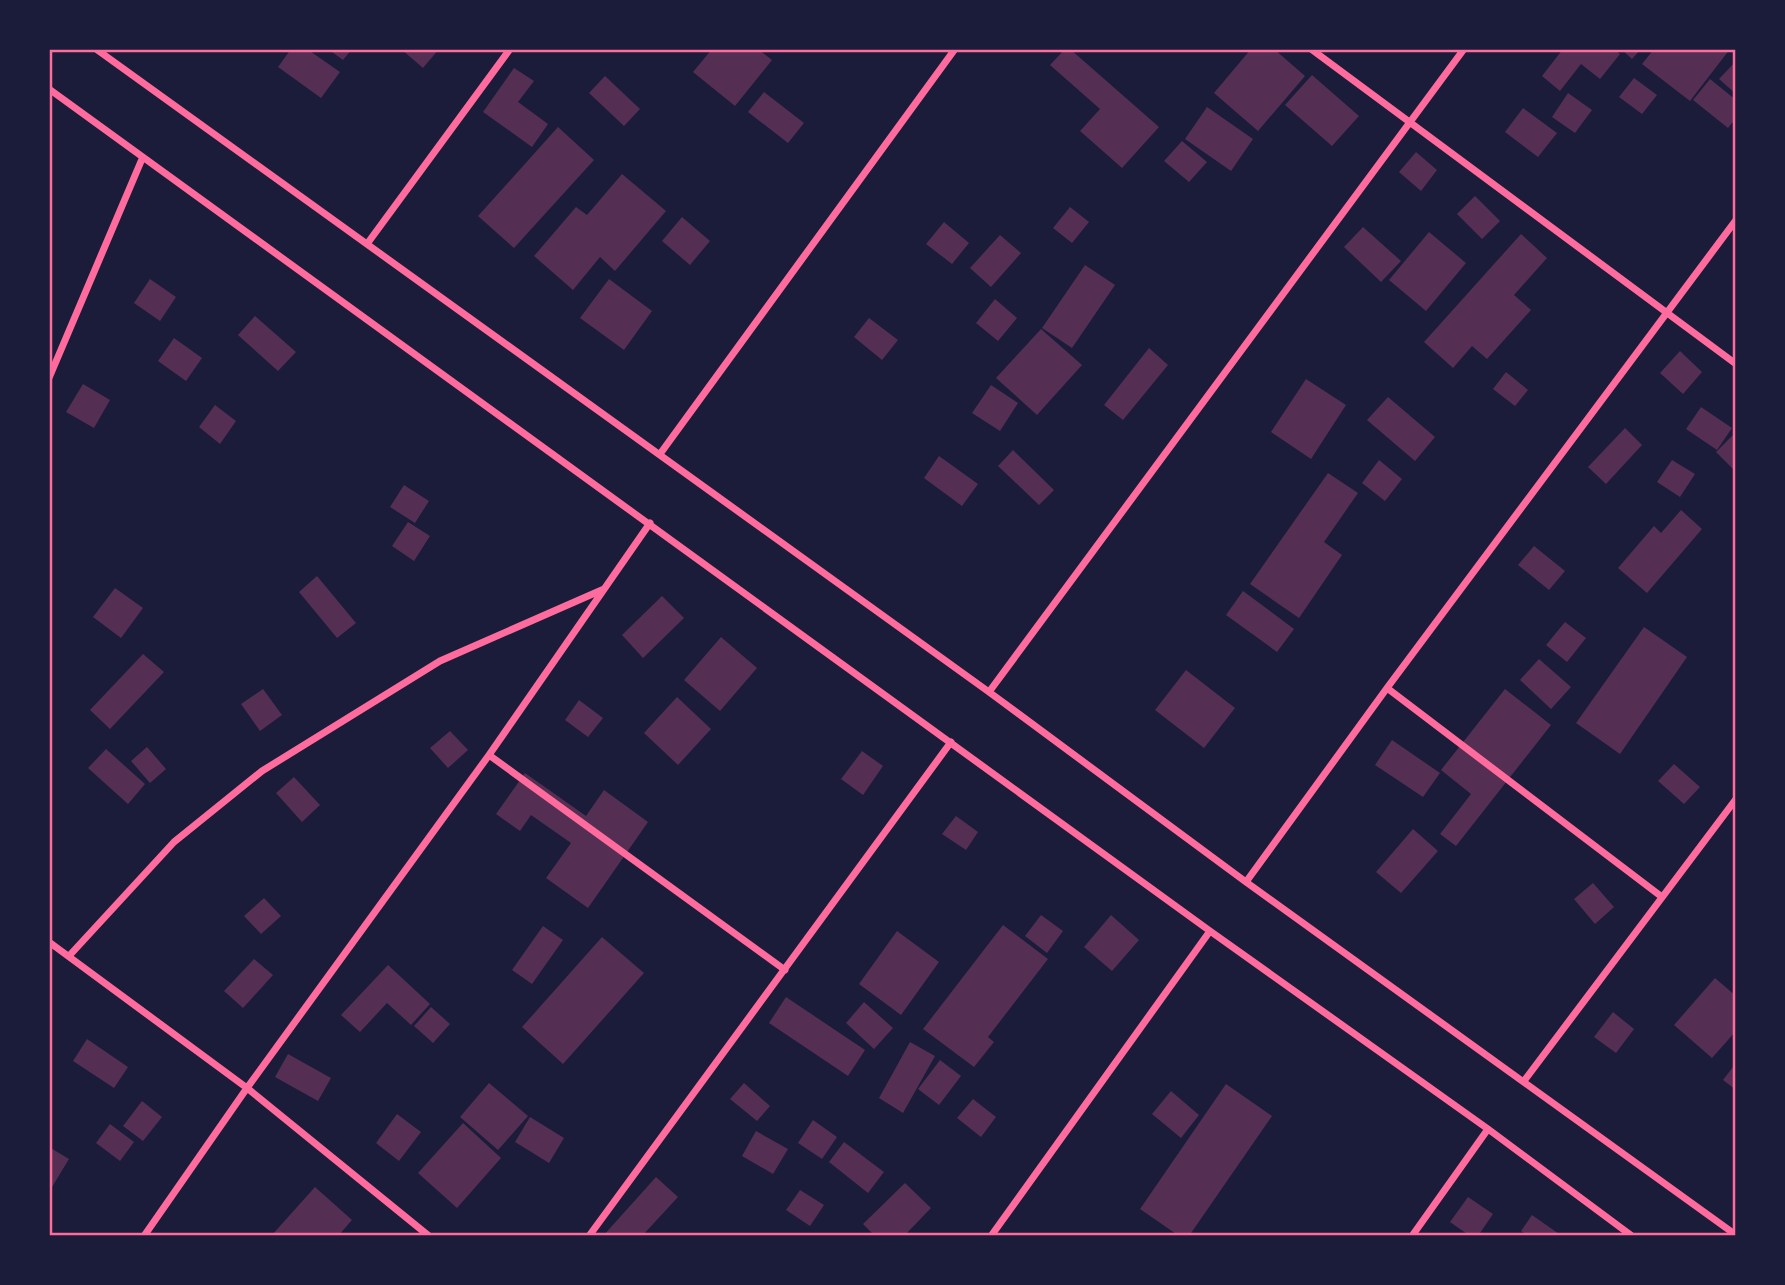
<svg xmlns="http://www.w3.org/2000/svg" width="1785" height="1285" font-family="'Golos Text',sans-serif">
  <rect width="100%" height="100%" fill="#1b1b3a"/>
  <!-- building -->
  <path fill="#542f53" d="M291,49H307L340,72L321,98L278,67Z
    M328,49H352L343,60Z
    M401,49H439L423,68Z
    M712,49H758L772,60L735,106L693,72Z
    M1065,49H1070L1159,127L1122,168L1080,131L1100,109L1050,65Z
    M1251,49H1274L1305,76L1258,131L1214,93Z
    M1563,49H1614L1620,54L1600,79L1581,64L1560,91L1542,76Z
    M1621,49H1641L1632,59Z
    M1654,49H1730L1690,101L1642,64Z
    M1736,61V94L1719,79Z
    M514,68L534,81L518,102L548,124L532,147L483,112Z
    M1312,75L1359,116L1332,146L1285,105Z
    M605,76L640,109L624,126L589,93Z
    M1634,78L1657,95L1642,114L1619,97Z
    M1710,79L1736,100V118L1728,128L1693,100Z
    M764,92L804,123L788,143L748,112Z
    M1568,93L1592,110L1575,133L1552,117Z
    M1207,107L1253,139L1231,171L1185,139Z
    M1523,108L1557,133L1538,157L1505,132Z
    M558,127L594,160L514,248L478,216Z
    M1182,141L1207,162L1189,182L1164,161Z
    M1416,152L1437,170L1421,191L1399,172Z
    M622,174L666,211L615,271L600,257L573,290L534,256L576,207L587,215Z
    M1475,196L1500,221L1482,239L1457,214Z
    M1070,207L1089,222L1072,243L1053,228Z
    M682,217L710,241L690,265L662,241Z
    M944,222L969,243L952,264L926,244Z
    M1363,227L1401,261L1381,282L1344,247Z
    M1429,232L1466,263L1426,311L1389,280Z
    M1521,234L1547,258L1514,295L1531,310L1487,359L1472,346L1453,368L1424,342Z
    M1000,235L1021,253L991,287L970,268Z
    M1085,265L1115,285L1072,348L1042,328Z
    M150,279L176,297L160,321L134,303Z
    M609,279L652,311L624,350L580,318Z
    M995,299L1017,318L998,341L976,323Z
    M255,316L296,352L278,371L238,335Z
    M869,318L898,340L882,360L854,337Z
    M1041,329L1082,365L1037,415L996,378Z
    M174,338L202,358L186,381L158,361Z
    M1149,348L1168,365L1123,420L1104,405Z
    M1680,351L1702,372L1683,394L1660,373Z
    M1506,372L1528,390L1515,406L1493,389Z
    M1306,379L1346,405L1311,459L1271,432Z
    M83,384L110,400L94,428L66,412Z
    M991,385L1018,403L1000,431L972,413Z
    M1388,397L1435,437L1415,461L1367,420Z
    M215,405L236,421L220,444L199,427Z
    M1701,407L1732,428L1717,450L1686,429Z
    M1625,428L1642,445L1606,484L1588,467Z
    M1736,432V472L1716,452Z
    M1013,450L1054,490L1039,505L998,466Z
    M939,456L978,484L962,506L924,478Z
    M1379,460L1402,479L1385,501L1362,483Z
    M1672,460L1695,474L1680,497L1657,482Z
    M1328,473L1358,493L1324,542L1342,555L1299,618L1250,584Z
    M404,485L429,501L415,523L390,507Z
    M1681,510L1702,529L1647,593L1618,568L1654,526L1661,533Z
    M408,522L430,536L414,561L392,546Z
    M1534,546L1565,571L1549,590L1518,565Z
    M317,576L356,623L337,638L299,592Z
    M115,588L143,608L121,638L93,617Z
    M1243,591L1294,629L1277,652L1226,615Z
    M662,596L684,618L643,658L622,635Z
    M1565,622L1586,638L1567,662L1546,645Z
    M1644,627L1687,657L1620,754L1576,723Z
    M721,637L757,668L720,711L684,680Z
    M143,654L164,672L110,729L90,710Z
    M1539,659L1571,687L1551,709L1520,680Z
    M1186,670L1235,708L1204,748L1155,710Z
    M263,689L282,715L260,731L241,704Z
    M1505,689L1551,725L1456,846L1440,834L1471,794L1441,770Z
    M677,697L711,729L678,765L644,733Z
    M579,700L603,718L588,737L565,720Z
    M450,731L468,750L448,768L430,748Z
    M1392,740L1440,773L1423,797L1375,765Z
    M147,747L166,769L150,783L131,761Z
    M106,749L145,784L128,804L88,768Z
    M862,751L883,766L863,795L841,779Z
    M1674,764L1700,787L1684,804L1658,781Z
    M525,773L586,816L604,790L648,822L588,908L546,878L571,843L531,815L520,831L496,814Z
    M294,777L320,805L302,822L276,793Z
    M956,816L978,832L966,850L942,834Z
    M1413,829L1438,851L1401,893L1376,872Z
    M1593,883L1614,907L1595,924L1574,899Z
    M264,898L281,916L261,934L244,916Z
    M1041,915L1063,931L1047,953L1025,936Z
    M1111,915L1139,940L1112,971L1084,947Z
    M1003,925L1048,959L988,1037L994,1042L974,1067L923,1029Z
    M543,926L563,940L532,984L512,970Z
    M897,931L939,962L901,1015L859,984Z
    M602,937L644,973L563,1064L522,1027Z
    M254,959L273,975L243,1008L224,991Z
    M388,965L430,1004L411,1025L387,1003L360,1032L341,1015Z
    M1715,978L1736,996V1031L1712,1058L1674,1025Z
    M786,997L865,1050L848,1076L769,1023Z
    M864,1002L893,1028L874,1049L846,1023Z
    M431,1007L450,1024L433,1043L414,1026Z
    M1613,1012L1634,1029L1616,1053L1594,1037Z
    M87,1039L128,1067L114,1088L73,1061Z
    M910,1042L935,1056L903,1113L879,1098Z
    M288,1054L331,1078L318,1101L275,1077Z
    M940,1060L961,1076L939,1105L918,1089Z
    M1736,1063V1090L1723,1080Z
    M489,1083L528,1116L498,1150L460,1117Z
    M744,1083L770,1106L757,1121L730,1099Z
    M1226,1084L1272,1116L1189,1236H1179L1140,1209Z
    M1171,1091L1199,1115L1181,1138L1152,1114Z
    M973,1099L996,1117L981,1137L957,1118Z
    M142,1101L162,1117L143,1141L123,1126Z
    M397,1114L421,1132L399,1161L376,1143Z
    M530,1117L564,1138L549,1163L515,1142Z
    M813,1120L837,1137L822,1159L798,1143Z
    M463,1123L501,1158L457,1208L418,1173Z
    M110,1124L134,1142L120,1161L96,1143Z
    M756,1131L788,1149L773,1174L742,1156Z
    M844,1142L884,1172L868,1193L829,1162Z
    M49,1147L69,1159L49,1192Z
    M656,1177L678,1197L642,1236H603Z
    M905,1183L931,1208L904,1236H875L863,1224Z
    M315,1187L352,1220L338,1236H271Z
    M800,1190L824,1205L810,1226L786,1210Z
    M1468,1197L1493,1214L1478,1236H1470L1450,1222Z
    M1532,1215L1562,1236H1528L1521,1231Z"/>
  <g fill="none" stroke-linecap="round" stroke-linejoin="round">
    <!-- minor -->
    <path stroke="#ff6b9d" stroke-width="7" d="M96,49L989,692L1246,882L1736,1235
      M1311,49L1736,364
      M49,89L1210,931L1488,1129L1632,1236
      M367,244L510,49
      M49,378L142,159
      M660,454L955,49
      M1387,688L1662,897
      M989,692L1464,49
      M489,755L785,970
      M1246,882L1387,688L1736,220
      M49,942L247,1088L429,1236
      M69,956L174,842L262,771L440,661L604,589
      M1524,1081L1736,799
      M144,1236L247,1088L489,755L650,523
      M589,1236L951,742
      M991,1236L1210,931
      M1412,1236L1488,1129"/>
  </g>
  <!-- border -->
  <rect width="1785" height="1285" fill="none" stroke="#1b1b3a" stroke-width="102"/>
  <rect x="51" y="51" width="1683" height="1183" fill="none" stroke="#ff6b9d" stroke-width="2.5"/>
</svg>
